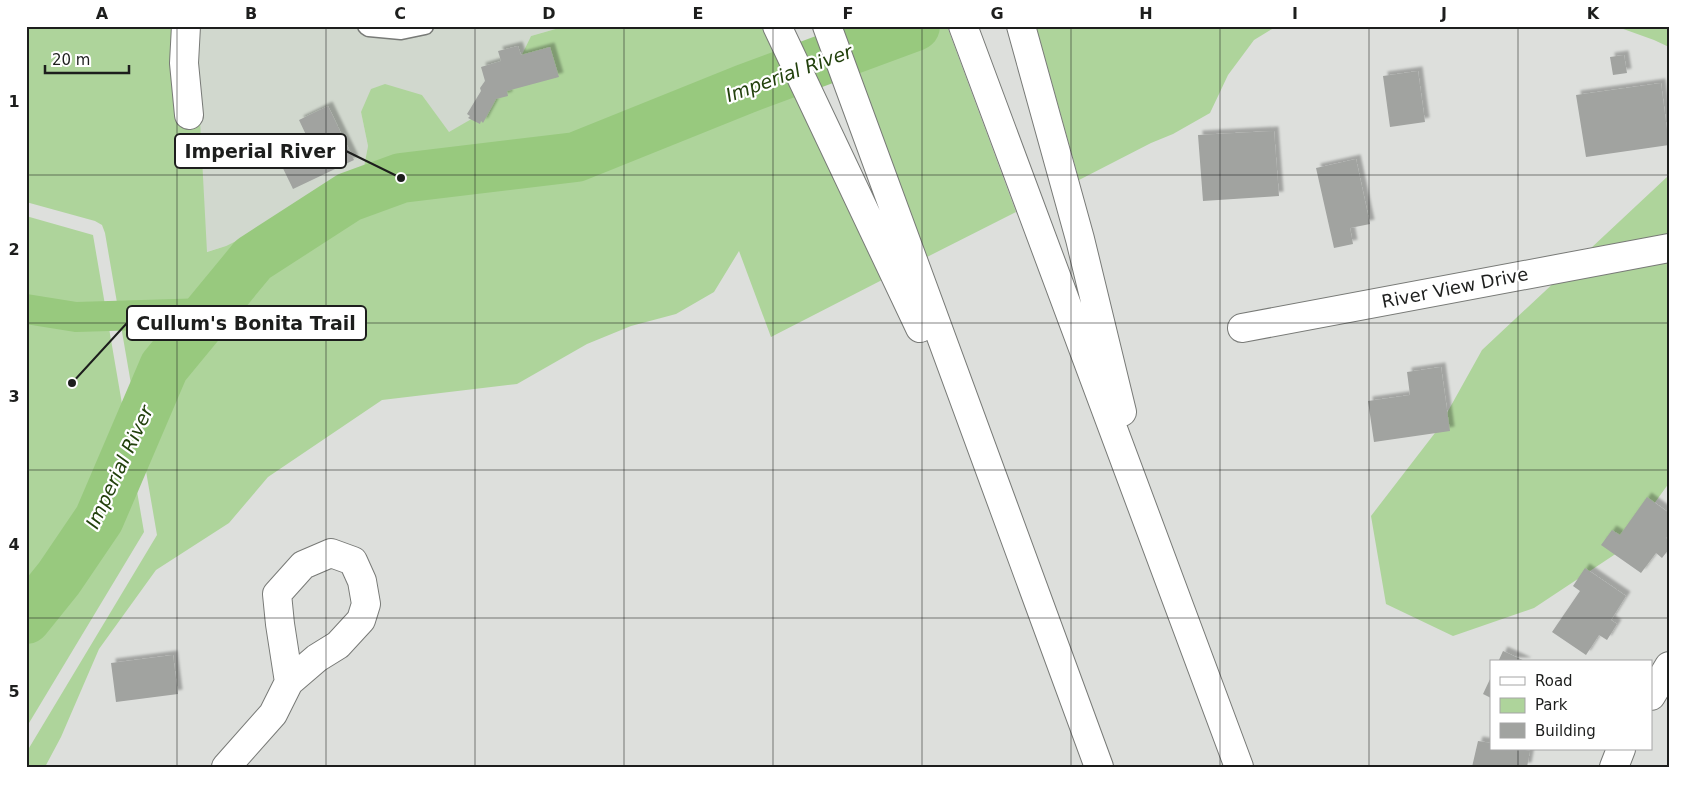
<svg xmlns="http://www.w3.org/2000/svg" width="1695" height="793" font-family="'DejaVu Sans',sans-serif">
  <defs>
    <filter id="shadow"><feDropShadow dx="4.5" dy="-4.5" stdDeviation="1" flood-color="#0004"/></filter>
  </defs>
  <rect width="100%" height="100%" fill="#dddfdc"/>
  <!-- built -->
  <path fill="#d1d8ce" d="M195,26H566L531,36L512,75L487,110L449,133L422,95L361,112L368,146L363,172L340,191L314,202L285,211L246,236L226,246L206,252Z"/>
  <!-- green -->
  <path fill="#aed49b" d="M26,26H195L207,252L226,246L246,236L285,211L314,202L340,191L363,172L368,146L361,112L371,89L385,84L422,95L449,132L487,110L512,75L531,36L566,26H761L882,280L771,337L739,251L714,292L676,314L631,326L587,344L517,384L382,400L268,477L229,523L156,570L99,649L61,737L45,767H26V753L157,535L105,233L102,225L95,221L26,202Z
    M842,26H947L1016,212L927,257Z
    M1036,26H1277L1254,40L1228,75L1210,113L1173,134L1151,143L1079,180Z
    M1615,26H1669V47L1654,40Z
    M1669,166V483L1620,551L1534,608L1453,636L1386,604L1371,516L1438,429L1482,350L1667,177Z
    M26,216L93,235L144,532L26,728Z"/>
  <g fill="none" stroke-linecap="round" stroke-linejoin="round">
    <!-- canal -->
    <path stroke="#98c97e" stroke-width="30" d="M26,309L76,317L208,313"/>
    <!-- river -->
    <path stroke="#98c97e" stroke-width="50" d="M26,619L59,578L99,519L164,367L253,259L349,197L401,178L576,157L745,89L915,26"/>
  </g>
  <!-- building -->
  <path fill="#a1a3a0" filter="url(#shadow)" d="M518,46L521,55L550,47L559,77L507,91L508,96L496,99L483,123L481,121L480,124L468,118L470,116L467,114L481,91L480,88L485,81L481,67L501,61L498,51Z
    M1624,55L1627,73L1613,75L1610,57Z
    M1418,71L1425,122L1390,127L1383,76Z
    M1661,83L1669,145L1586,157L1576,95Z
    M328,106L354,160L293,189L275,152L307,137L299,120Z
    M1274,131L1279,196L1203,201L1198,135Z
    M1356,159L1370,224L1350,228L1353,244L1334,248L1316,168Z
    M1441,367L1450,431L1374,442L1368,401L1410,395L1407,372Z
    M1647,497L1669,513V535L1666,538L1669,540V549L1662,558L1656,553L1641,573L1601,545L1612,530L1620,535Z
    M1585,568L1626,596L1611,620L1617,624L1607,640L1599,635L1586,655L1552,632L1580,591L1573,586Z
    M1503,651L1527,662H1498Z
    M173,655L178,694L116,702L111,663Z
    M1491,677V698L1483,694Z
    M1478,741L1491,743V749H1520L1530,751L1527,767H1472Z"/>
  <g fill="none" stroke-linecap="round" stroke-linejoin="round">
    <!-- service casing -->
    <g stroke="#787a77" stroke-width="19">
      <path id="service" d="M366,26L369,28L401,31L425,26"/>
    </g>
    <!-- minor casing -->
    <g stroke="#787a77" stroke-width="30">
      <path id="minor" d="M186,26L184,63L189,115
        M1242,328L1669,248
        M1651,696L1669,666
        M226,767L273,714L289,682L317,658L338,645L361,620L366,604L362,581L353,561L331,553L303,565L277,594L280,624L289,682
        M1614,767L1621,749"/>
    </g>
    <!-- motorway casing -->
    <g stroke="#787a77" stroke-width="30">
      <path id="motorway" d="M777,26L920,328
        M827,26L1099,767
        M963,26L1239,767
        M1021,26L1080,239L1122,412"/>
    </g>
    <!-- service -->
    <use href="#service" stroke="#fff" stroke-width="16"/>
    <!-- minor -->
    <use href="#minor" stroke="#fff" stroke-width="28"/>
    <!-- motorway -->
    <use href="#motorway" stroke="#fff" stroke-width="28"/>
  </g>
  <!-- grid -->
  <path fill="none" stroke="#1d1e1d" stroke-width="1" stroke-opacity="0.55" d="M177,26V767M326,26V767M475,26V767M624,26V767M773,26V767M922,26V767M1071,26V767M1220,26V767M1369,26V767M1518,26V662M26,175H1669M26,323H1669M26,470H1669M26,618H1669M1518,749V767"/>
  <g text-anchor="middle" stroke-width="4.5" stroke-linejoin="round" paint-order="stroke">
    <!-- street labels -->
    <g font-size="18" fill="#1d1e1d" stroke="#fff">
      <text transform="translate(1455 288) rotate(-11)" y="6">River View Drive</text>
    </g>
    <!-- water labels -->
    <g font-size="19" font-style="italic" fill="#22410c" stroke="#fff">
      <text transform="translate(789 73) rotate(-20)" y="7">Imperial River</text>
      <text transform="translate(119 467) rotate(-65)" y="7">Imperial River</text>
    </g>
  </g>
  <!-- callouts -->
  <path fill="none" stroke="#1d1e1d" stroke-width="2" d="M401 178L346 151M72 383L127 323"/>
  <g fill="#1d1e1d" stroke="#fff" stroke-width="2">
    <circle cx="401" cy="178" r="5"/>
    <circle cx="72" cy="383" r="5"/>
  </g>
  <g fill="#fff" stroke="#1d1e1d" stroke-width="2">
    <rect x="175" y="134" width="171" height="34" rx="5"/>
    <rect x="127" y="306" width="239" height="34" rx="5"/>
  </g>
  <g font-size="19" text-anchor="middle" font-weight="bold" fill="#1d1e1d">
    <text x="260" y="158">Imperial River</text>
    <text x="246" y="330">Cullum's Bonita Trail</text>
  </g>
  <!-- border -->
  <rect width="1695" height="793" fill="none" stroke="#ffffff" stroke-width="55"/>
  <!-- legend -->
  <rect x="1490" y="660" width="162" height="90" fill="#ffffff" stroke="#a5a5a5"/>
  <rect x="1500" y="677" width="25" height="8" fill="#ffffff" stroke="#a5a5a5"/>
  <text x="1535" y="686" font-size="15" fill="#1d1e1d">Road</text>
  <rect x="1500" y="698" width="25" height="15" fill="#aed49b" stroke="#a5a5a5"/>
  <text x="1535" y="710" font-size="15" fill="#1d1e1d">Park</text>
  <rect x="1500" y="723" width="25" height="15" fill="#a1a3a0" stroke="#a5a5a5"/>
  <text x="1535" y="736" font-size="15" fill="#1d1e1d">Building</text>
  <!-- scale -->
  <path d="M45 65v8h84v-8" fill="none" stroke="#1d1e1d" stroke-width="2.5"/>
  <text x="52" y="65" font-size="15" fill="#1d1e1d" stroke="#ffffff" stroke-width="4" paint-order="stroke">20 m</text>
  <rect x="28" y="28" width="1640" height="738" fill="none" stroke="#1d1e1d" stroke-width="2"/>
  <g font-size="16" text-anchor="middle" font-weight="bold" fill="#1d1e1d">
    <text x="102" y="19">A</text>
    <text x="251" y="19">B</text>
    <text x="400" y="19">C</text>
    <text x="549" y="19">D</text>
    <text x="698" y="19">E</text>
    <text x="848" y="19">F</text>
    <text x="997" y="19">G</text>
    <text x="1146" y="19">H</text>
    <text x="1295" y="19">I</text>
    <text x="1444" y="19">J</text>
    <text x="1593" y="19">K</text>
    <text x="14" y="107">1</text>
    <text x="14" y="255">2</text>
    <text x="14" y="402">3</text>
    <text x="14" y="550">4</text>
    <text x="14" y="697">5</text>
  </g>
</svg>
